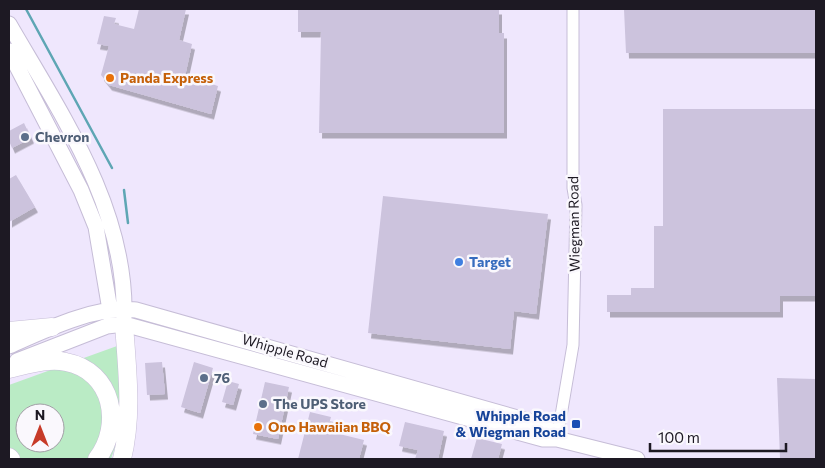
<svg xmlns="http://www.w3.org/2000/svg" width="825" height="468" font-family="Commissioner,sans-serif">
  <defs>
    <filter id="shadow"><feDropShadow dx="3" dy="5.5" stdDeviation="0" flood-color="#0004"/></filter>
  </defs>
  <rect width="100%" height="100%" fill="#efe7fd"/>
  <!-- green -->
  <path fill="#baebc5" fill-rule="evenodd" d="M117,346L122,426L111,459H9V385ZM25,413H55V443H25Z"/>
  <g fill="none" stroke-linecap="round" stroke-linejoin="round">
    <!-- stream -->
    <path stroke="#5ea6b4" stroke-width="2.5" d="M26,9L112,168
      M124,190L128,223"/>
  </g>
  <!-- building -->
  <path fill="#ccc3dd" filter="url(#shadow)" d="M139,9H186L179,40L192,44L185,76L218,86L211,114L109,85L101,75L109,46L97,44L104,16L116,18L114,24L134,29Z
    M298,9H499V33H504V133H319L321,32H298Z
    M624,9H816V53H626Z
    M663,109H816V296H780V312H607V295H631V288H654V226H663Z
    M24,123L31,138L12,148L9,141V131Z
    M16,175L35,207L9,222V179Z
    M383,196L548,214L536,314L514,311L510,349L368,333Z
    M162,362L165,394L147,395L145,363Z
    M194,362L213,368L200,413L181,407Z
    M777,378L816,379V459H780Z
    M228,381L239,384L233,405L222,402Z
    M265,382L289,387L278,439L253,434Z
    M310,412L331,417L327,431L364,440L359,459H298Z
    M405,422L444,431L438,459H415L418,450L399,446Z
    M477,438L502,444L498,459H471Z"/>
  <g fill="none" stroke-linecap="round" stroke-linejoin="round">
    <!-- minor casing -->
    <g stroke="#c6bdd7" stroke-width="13">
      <path id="minor" d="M557,439L573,345L576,205L573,188V9"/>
    </g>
    <!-- major casing -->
    <g stroke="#c6bdd7" stroke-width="17">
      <path id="major" d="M9,24C61,114 127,209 124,317
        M9,51L81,190L96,227L110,310
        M9,346C45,330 96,305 136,310L546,426L557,439
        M17,361L107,326L124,324L543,439H557L637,459"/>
    </g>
    <!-- highway casing -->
    <g stroke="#c6bdd7" stroke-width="19">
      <path id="highway" d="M9,331L52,327
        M9,369C27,365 48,358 66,362C113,371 123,425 97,459
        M9,457L11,459
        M122,459C133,415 127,369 124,324"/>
    </g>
    <!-- minor -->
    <use href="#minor" stroke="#fff" stroke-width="11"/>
    <!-- major -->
    <use href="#major" stroke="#fff" stroke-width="15"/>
    <!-- highway -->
    <use href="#highway" stroke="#fff" stroke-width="18"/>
  </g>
  <!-- markers -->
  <g fill="#e8710a" stroke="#faf8fd" stroke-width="2">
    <circle cx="110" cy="78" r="5"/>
    <circle cx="258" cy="427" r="5"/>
  </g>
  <g fill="#5c6f8a" stroke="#faf8fd" stroke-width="2">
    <circle cx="25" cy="137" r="5"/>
    <circle cx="204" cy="378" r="5"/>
    <circle cx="263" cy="404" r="5"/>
  </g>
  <circle fill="#3f7fe0" stroke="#faf8fd" stroke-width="2" cx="459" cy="262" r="5"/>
  <rect fill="#1a4fb4" stroke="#faf8fd" stroke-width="2" x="571" y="419" width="10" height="10" rx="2.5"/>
  <g text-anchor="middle" stroke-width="5" stroke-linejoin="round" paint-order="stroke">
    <!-- food labels -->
    <g font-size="14" font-weight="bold" fill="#c56008" stroke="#faf8fd" text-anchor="start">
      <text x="120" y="83">Panda Express</text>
      <text x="268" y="432">Ono Hawaiian BBQ</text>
    </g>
    <!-- service labels -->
    <g font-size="14" font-weight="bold" fill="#4e5e75" stroke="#faf8fd" text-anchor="start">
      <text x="35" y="142">Chevron</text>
      <text x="214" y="383">76</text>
      <text x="273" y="409">The UPS Store</text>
    </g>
    <!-- street labels -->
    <g font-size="14" fill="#1d1923" stroke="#faf8fd">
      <text transform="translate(574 224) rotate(-91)" y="5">Wiegman Road</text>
      <text transform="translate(285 351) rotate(16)" y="5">Whipple Road</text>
    </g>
    <!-- shop labels -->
    <g font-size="14" font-weight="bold" fill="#366cbe" stroke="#faf8fd" text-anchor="start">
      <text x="469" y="267">Target</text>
    </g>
    <!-- transit labels -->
    <g font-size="14" font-weight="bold" fill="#164399" stroke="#faf8fd" text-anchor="end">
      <text x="566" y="421">Whipple Road<tspan x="566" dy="16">&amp; Wiegman Road</tspan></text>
    </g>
  </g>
  <!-- border -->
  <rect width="825" height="468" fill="none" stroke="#1d1923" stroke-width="20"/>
  <!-- north arrow -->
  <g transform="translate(40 428)"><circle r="24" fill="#faf8fd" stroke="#a29fa6"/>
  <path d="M0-4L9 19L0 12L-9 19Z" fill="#c73b29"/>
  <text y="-8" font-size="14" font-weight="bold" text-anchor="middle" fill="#1d1923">N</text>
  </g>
  <!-- scale -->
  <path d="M650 443v8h136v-8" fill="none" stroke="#1d1923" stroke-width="2.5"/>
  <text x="658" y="443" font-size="15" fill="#1d1923" stroke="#faf8fd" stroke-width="4" paint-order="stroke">100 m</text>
</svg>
